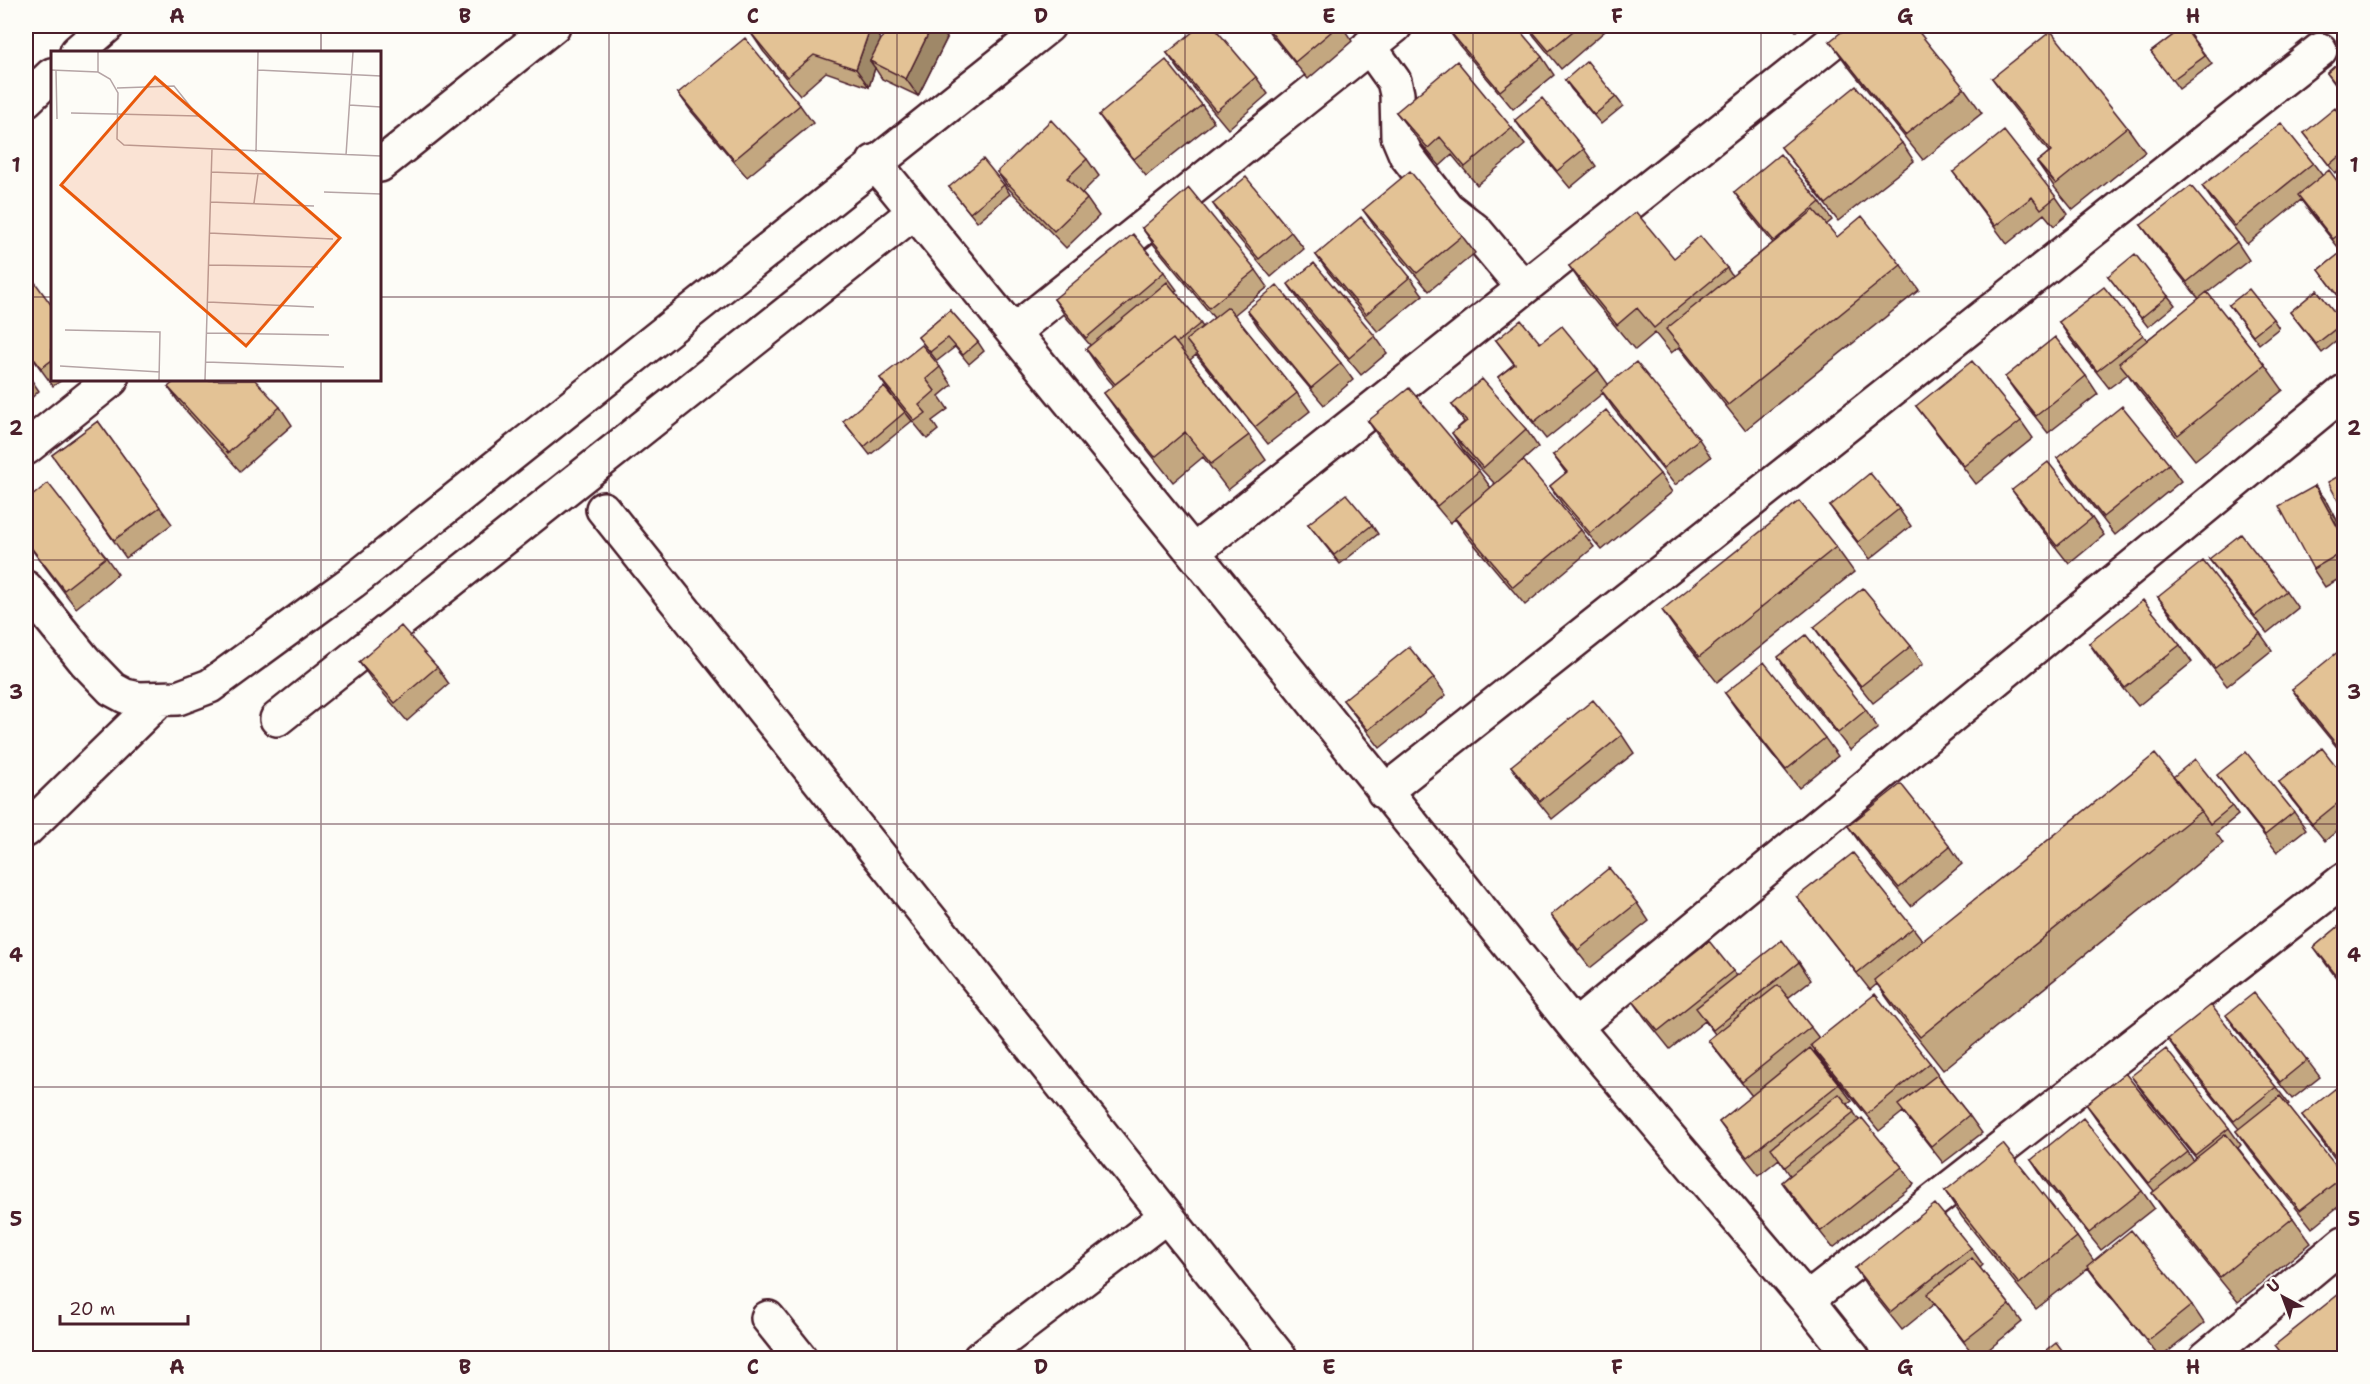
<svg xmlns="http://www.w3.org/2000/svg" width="2370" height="1384" font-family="'Shantell Sans',sans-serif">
  <rect width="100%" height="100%" fill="#fdfcf7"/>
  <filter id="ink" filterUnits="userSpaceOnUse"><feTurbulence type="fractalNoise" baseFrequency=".0167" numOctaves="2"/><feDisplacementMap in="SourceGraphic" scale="12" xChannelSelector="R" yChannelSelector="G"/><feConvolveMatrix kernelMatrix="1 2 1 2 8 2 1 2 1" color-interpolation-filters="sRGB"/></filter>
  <g filter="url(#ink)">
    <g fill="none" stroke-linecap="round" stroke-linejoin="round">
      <!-- minor casing -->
      <g stroke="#4a1f2b" stroke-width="38">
        <path id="minor" d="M1369,46L1394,81L1397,94L1398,136L1406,155L1447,208L1475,230L1523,287
          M77,52L107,26
          M26,100L52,75
          M874,162L1193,552L1575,1027L1807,1300L1853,1358
          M380,165L553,26
          M1013,332L1395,26
          M26,448L111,380
          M603,509L1280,1358
          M1193,552L1852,26
          M26,588L85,661L112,689L125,696L139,699L178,698L210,686L352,582L1048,26
          M277,719L914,212
          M1384,792L2320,50
          M26,830L159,700
          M1575,1027L2344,392
          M1807,1300L2344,880
          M768,1318L800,1358
          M980,1358L1165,1217
          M2206,1358L2344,1243"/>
      </g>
      <!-- minor -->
      <use href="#minor" stroke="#fdfcf7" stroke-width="33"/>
    </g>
    <!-- wall -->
    <path fill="#c3a780" stroke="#4a1f2b" stroke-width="1.5" d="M1265,26H1342L1352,41L1308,79L1272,36Z
      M1526,26H1602L1605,31L1561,69Z
      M1791,26H1802L1796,31Z
      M2292,26H2308L2298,33Z
      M2184,27L2212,64L2179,89L2151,52Z
      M1447,28L1542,57L1554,75L1513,109L1459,45Z
      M751,33L881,40L947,38L918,96L882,79L875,68L869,87L826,72L800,95L763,51Z
      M1830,41L1964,88L1982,113L1923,160L1848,66Z
      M1167,53L1256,77L1268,94L1228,129L1179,70Z
      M2344,58V97L2327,73Z
      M1992,78L2127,127L2145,152L2073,210L2055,188L2037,162L2049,152L2010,103Z
      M1565,80L1616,97L1623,106L1601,124L1571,89Z
      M678,93L800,105L813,123L747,177L691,111Z
      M1202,105L1214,122L1146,176L1111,132L1099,115Z
      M1396,112L1512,128L1525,145L1477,185L1452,155L1440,166L1409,129Z
      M1515,120L1584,149L1596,166L1570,188L1527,137Z
      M2344,121V166L2335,173L2304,133Z
      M1902,143L1914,161L1838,221L1794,164L1781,147Z
      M1087,159L1099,176L1082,193L1087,199L1099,216L1066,248L1009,189L997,172Z
      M2313,163L2322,175L2344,190V304L2319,270L2342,252L2310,212L2301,200L2247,244L2214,203L2202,186Z
      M1953,172L2056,197L2068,214L2054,226L2044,214L2007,244Z
      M1004,185L1010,194L977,222L949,187Z
      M1734,192L1820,202L1832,220L1826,225L1837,237L1901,265L1919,290L1745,430L1679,347L1671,353L1655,333L1635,350L1587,292L1569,266L1674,258L1727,268L1732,276L1773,243L1746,209Z
      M1213,204L1291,232L1304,249L1271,277L1225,222Z
      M1363,210L1462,236L1475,253L1429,291L1375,227Z
      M2141,225L2237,242L2249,260L2207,293L2265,365L2283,390L2195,460L2137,388L2128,374L2109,388L2071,340L2059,322L2143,335L2147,340L2199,299L2154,243Z
      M1142,228L1256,270L1268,287L1234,315L1297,393L1310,411L1268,444L1196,355L1190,360L1249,435L1266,460L1228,490L1203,457L1173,482L1122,418L1104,393L1114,386L1098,367L1086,349L1090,345L1066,317L1054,299L1164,272L1177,290L1175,291L1203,327L1214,318L1154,245Z
      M1316,255L1410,277L1423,295L1378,332L1328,272Z
      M2108,276L2168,296L2175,305L2148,327Z
      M26,277L52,306V380H62L53,386L26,349Z
      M1288,284L1375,336L1387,353L1361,375L1300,302Z
      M2317,290L2344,325V335L2322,353L2290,312Z
      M2229,305L2273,319L2279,328L2259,344Z
      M950,310L978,342L984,351L969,364L955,347L937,361L918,337Z
      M1247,310L1341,363L1353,380L1324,405L1259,328Z
      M1496,340L1598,370L1608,384L1699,439L1711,457L1675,485L1613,408L1603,393L1546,439L1511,395L1498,377L1514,364Z
      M940,367L952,385L939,396L948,409L932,421L938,430L927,439L892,396L880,378Z
      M26,372L39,391L26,403Z
      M2086,376L2098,394L2048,433L2017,394L2005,377Z
      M168,387L280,407L292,425L240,471L180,404Z
      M1452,405L1526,429L1538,447L1520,463L1581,530L1594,547L1525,605L1467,536L1455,519L1450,523L1380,439L1368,421L1479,471L1491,488L1495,484L1464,451L1452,433L1464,422Z
      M1916,406L2021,421L2033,438L1976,484L1929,423Z
      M905,412L912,421L870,455L843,421Z
      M98,421L172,524L126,558L52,455Z
      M1553,455L1660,474L1672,492L1602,550L1562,504L1550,486L1566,473Z
      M2057,458L2169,464L2181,481L2115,535L2069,476Z
      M2315,486L2328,503L2344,534V576L2325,587L2313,569Z
      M2012,490L2092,518L2104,535L2069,564L2025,508Z
      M26,501L106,557L118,574L76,608L26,542Z
      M1830,506L1899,509L1911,526L1870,559L1842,523Z
      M1308,524L1372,525L1378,534L1340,564Z
      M1836,547L1854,572L1717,682L1680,636L1662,610Z
      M2209,559L2286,591L2298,608L2267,633L2222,577Z
      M2158,597L2260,633L2272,650L2227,686L2170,614Z
      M1814,627L1911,646L1923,664L1873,703L1826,644Z
      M2089,643L2180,645L2192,662L2138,706L2101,661Z
      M2344,656V756L2304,707L2292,689Z
      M1778,657L1866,710L1878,728L1850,750L1790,675Z
      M359,662L437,667L449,684L407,721L372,680Z
      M1434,678L1446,695L1380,748L1356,717L1343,700Z
      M1725,693L1825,738L1838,756L1799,788L1737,710Z
      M1622,735L1634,753L1552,819L1523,783L1511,766Z
      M2217,775L2294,812L2306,829L2277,852L2230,792Z
      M2344,776V825L2325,841L2292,800L2279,782Z
      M2173,777L2232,806L2238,815L2216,833L2223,843L1943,1070L1897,1012L1877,984L1870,990L1810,914L1797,897L1913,928L1923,941Z
      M1848,826L1950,846L1962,864L1911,906L1860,843Z
      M1637,903L1649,921L1590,968L1563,933L1551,915Z
      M2344,922V988L2326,964L2314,947Z
      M1799,962L1811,980L1788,998L1819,1038L1930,1063L1942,1080V1081L1969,1115L1982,1133L1943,1163L1903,1112L1879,1131L1823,1062L1815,1051L1814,1052L1839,1084L1852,1101L1848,1104L1859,1120L1902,1167L1914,1184L1833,1248L1794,1199L1782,1182L1790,1175L1779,1159L1759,1175L1731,1139L1719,1122L1752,1096L1721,1057L1708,1040L1715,1034L1705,1021L1670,1049L1645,1018L1633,1001L1733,971L1737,976Z
      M2226,1015L2307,1060L2320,1077L2292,1099L2239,1033Z
      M2168,1039L2276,1087L2289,1104L2287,1105L2344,1177V1202L2312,1228L2248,1148L2236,1131L2239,1129L2180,1056Z
      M2131,1076L2229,1128L2241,1145L2238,1148L2293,1218L2311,1243L2238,1302L2170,1218L2152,1193L2154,1191L2098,1121L2086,1104L2188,1152L2193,1160L2196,1158L2144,1094Z
      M2344,1099V1170L2315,1133L2302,1115Z
      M2031,1160L2142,1191L2154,1208L2101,1250L2043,1178Z
      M1945,1191L2077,1237L2094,1261L2192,1305L2204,1323L2160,1358L2099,1283L2088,1268L2036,1309L1962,1217Z
      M1971,1248L1983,1265L1980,1268L2010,1305L2022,1322L1977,1359L1934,1304L1902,1330L1867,1286L1855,1268Z"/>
    <!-- shaded-wall -->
    <path fill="#9f8868" stroke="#4a1f2b" stroke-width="1.5" d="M871,26L883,43L870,61L875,68L869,87L856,69Z
      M932,26H938L947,38L918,96L906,79Z
      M2315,486L2328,503L2344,534V539Z"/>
    <!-- building -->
    <path fill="#e3c295" stroke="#4a1f2b" stroke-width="1.5" d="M760,26H871L856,69L814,55L787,77L751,33Z
      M888,26H932L906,79L870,61Z
      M1200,26H1213L1256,77L1216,111L1167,53Z
      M1266,26H1338L1295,62Z
      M1450,26H1516L1542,57L1500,91L1447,28Z
      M1528,26H1579L1549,51Z
      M1849,26H1914L1964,88L1905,135L1830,41Z
      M2184,27L2205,56L2172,80L2151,52Z
      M2051,31L2127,127L2056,184L2037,162L2051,151L1992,78Z
      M745,38L800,105L734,160L678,93Z
      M2344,58V94L2327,73Z
      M1166,60L1202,105L1134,159L1099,115Z
      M1457,61L1512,128L1465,167L1440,137L1428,148L1396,112Z
      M1587,61L1616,97L1594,115L1565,80Z
      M1856,86L1902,143L1826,204L1781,147Z
      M1542,98L1584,149L1557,171L1515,120Z
      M2335,108L2344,121V152L2329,165L2304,133Z
      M1051,120L1087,159L1067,178L1087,199L1054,231L997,172Z
      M2281,123L2313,163L2235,226L2202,186Z
      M2004,131L2056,197L2041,209L2032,197L1995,226L1953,172Z
      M1780,154L1820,202L1774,241L1734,192Z
      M983,159L1004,185L970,213L949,187Z
      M2329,170L2344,190V230L2333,239L2298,195Z
      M1410,171L1462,236L1417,273L1363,210Z
      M1246,177L1291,232L1259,259L1213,204Z
      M2191,186L2237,242L2187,282L2141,225Z
      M1189,188L1256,270L1209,308L1142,228Z
      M1814,210L1837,237L1862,216L1901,265L1728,405L1666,329Z
      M1636,212L1674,258L1700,236L1727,268L1654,328L1637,308L1617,325L1569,266Z
      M1361,217L1410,277L1366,314L1316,255Z
      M1133,234L1164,272L1086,338L1054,299Z
      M2344,250V303L2319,270Z
      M2135,254L2168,296L2141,318L2108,276Z
      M1314,263L1375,336L1349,358L1288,284Z
      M29,274L52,306V360L41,368L26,348V277Z
      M1167,282L1201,323L1176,343L1173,339L1115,384L1086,349Z
      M1277,285L1341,363L1311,388L1247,310Z
      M2104,287L2143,335L2097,371L2059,322Z
      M2249,289L2273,319L2253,335L2229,305Z
      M2317,290L2343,323L2316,344L2290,312Z
      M2207,292L2265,365L2178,435L2119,363Z
      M1228,307L1297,393L1255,427L1186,340Z
      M950,310L978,342L963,355L948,338L930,352L918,337Z
      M1521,320L1540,343L1562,326L1598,370L1534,422L1498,377L1515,364L1496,340Z
      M2055,337L2086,376L2036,416L2005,377Z
      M1173,339L1249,435L1211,464L1185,432L1155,457L1104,393Z
      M922,345L940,367L926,379L935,391L919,405L926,413L915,421L880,378Z
      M1972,361L2021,421L1964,466L1916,406Z
      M1636,362L1699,439L1663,468L1601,390Z
      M1482,379L1526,429L1483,468L1452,433L1467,421L1452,405Z
      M176,380H255L280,407L228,453L168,387Z
      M884,387L905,412L864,447L843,421Z
      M1409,388L1479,471L1437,506L1368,421Z
      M2122,406L2169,464L2103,517L2057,458Z
      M1606,410L1660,474L1590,533L1550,486L1567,472L1553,455Z
      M98,421L160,507L114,540L52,455Z
      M1523,460L1581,530L1513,587L1455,518Z
      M2048,462L2092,518L2057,546L2012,490Z
      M1870,473L1899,509L1858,542L1830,506Z
      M2344,473V512L2328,482Z
      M48,483L106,557L64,590L26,541V501Z
      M2315,486L2344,539V551L2313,569L2279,506Z
      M1346,494L1372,525L1334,555L1308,524Z
      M1799,501L1836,547L1699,657L1662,610Z
      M2241,534L2286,591L2255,616L2209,559Z
      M2203,561L2260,633L2215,668L2158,597Z
      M1863,588L1911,646L1861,686L1814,627Z
      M2143,600L2180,645L2125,688L2089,643Z
      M401,626L437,667L395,703L359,662Z
      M1806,635L1866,710L1838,733L1778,657Z
      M1409,647L1434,678L1368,730L1343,700Z
      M2340,650L2344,656V754L2292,689Z
      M1764,662L1825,738L1786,770L1725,693Z
      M1593,700L1622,735L1540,801L1511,766Z
      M2322,748L2344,776V798L2312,824L2279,782Z
      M2246,752L2294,812L2265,835L2217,775Z
      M2155,754L2201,811L1920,1037L1874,980Z
      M2195,759L2232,806L2210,824L2201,811L2173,777Z
      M1901,784L1950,846L1899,888L1848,826Z
      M1853,853L1913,928L1857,973L1797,897Z
      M1609,868L1637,903L1578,950L1551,915Z
      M2344,922V985L2314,947Z
      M1782,940L1799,962L1713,1030L1696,1008Z
      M1709,941L1733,971L1658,1031L1633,1001Z
      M1778,985L1811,1027L1742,1082L1708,1040Z
      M2254,993L2307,1060L2280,1082L2226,1015Z
      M1875,994L1930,1063L1867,1114L1811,1045Z
      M2211,1005L2276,1087L2234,1121L2168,1039Z
      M1810,1048L1839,1084L1747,1157L1719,1122Z
      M2166,1049L2229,1128L2195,1155L2131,1076Z
      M2125,1073L2188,1152L2149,1183L2086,1104Z
      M1937,1075L1969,1115L1931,1146L1898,1105Z
      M2336,1088L2344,1099V1167L2302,1115Z
      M1839,1094L1854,1112L1785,1167L1771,1148Z
      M2280,1096L2344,1176L2300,1210L2236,1131Z
      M1862,1118L1902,1167L1821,1231L1782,1182Z
      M2083,1118L2142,1191L2089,1233L2031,1160Z
      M2226,1134L2293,1218L2220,1277L2152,1193Z
      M2003,1144L2077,1237L2019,1284L1945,1191Z
      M1935,1204L1971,1248L1890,1312L1855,1268Z
      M2131,1230L2192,1305L2147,1341L2087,1266Z
      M1972,1258L2010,1305L1964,1341L1927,1294Z
      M2344,1290V1359H2286L2275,1345Z
      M2056,1343L2068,1359H2036Z"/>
  </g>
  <!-- grid -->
  <path fill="none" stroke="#4a1f2b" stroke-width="1.5" stroke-opacity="0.55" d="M321,26V52M609,26V1358M897,26V1358M1185,26V1358M1473,26V1358M1761,26V1358M2049,26V1358M26,297H52M380,297H2344M321,380V1358M26,560H2344M26,824H2344M26,1087H2344"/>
  <!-- overview -->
  <g transform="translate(51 51)">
    <rect width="330" height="330" fill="#fdfcf7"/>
    <path fill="none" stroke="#b5a4a5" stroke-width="1.5" d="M0,19L47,21L59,28L67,42L66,88L73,94L330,105M207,19L330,25M5,20L6,68M47,21V1M298,54L330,56M20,62L147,65L123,35L66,37M205,101L207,1M295,104L302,1M160,121L215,123L220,127M273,141L330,143M159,151L263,155M203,152L207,123M158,182L282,188M157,214L267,216M157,251L263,256M14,279L109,281L108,329M155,282L278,284M155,311L293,316M9,315L109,321M154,329L161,98"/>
    <path fill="#e8590c" fill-opacity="0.15" stroke="#e8590c" stroke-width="3" d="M104,26L289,187L195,295L10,134Z"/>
    <rect width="330" height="330" fill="none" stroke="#4a1f2b" stroke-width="3"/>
  </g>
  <!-- margin -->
  <rect width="2370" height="1384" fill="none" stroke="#fdfcf7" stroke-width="66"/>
  <!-- north arrow -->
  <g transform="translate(2283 1297) rotate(319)" stroke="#fdfcf7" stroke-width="4.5" paint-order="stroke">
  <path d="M0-4.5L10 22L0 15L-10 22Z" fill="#4a1f2b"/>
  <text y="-9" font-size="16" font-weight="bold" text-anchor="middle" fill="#4a1f2b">U</text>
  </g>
  <!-- scale -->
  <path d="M60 1315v9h128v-9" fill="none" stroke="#4a1f2b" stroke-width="3"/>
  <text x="69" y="1315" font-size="18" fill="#4a1f2b" stroke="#fdfcf7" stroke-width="4.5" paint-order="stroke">20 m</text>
  <rect x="33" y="33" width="2304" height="1318" fill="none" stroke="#4a1f2b" stroke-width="2"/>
  <g font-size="20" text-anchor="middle" font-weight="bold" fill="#4a1f2b">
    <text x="177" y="23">A</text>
    <text x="465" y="23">B</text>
    <text x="753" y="23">C</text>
    <text x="1041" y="23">D</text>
    <text x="1329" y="23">E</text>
    <text x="1617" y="23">F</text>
    <text x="1905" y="23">G</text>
    <text x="2193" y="23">H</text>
    <text x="16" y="172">1</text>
    <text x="2354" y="172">1</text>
    <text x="16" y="435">2</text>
    <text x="2354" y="435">2</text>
    <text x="16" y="699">3</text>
    <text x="2354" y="699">3</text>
    <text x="16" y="962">4</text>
    <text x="2354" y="962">4</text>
    <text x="16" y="1226">5</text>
    <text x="2354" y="1226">5</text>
    <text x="177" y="1374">A</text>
    <text x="465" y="1374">B</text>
    <text x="753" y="1374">C</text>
    <text x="1041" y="1374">D</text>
    <text x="1329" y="1374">E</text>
    <text x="1617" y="1374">F</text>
    <text x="1905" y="1374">G</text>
    <text x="2193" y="1374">H</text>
  </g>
</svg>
